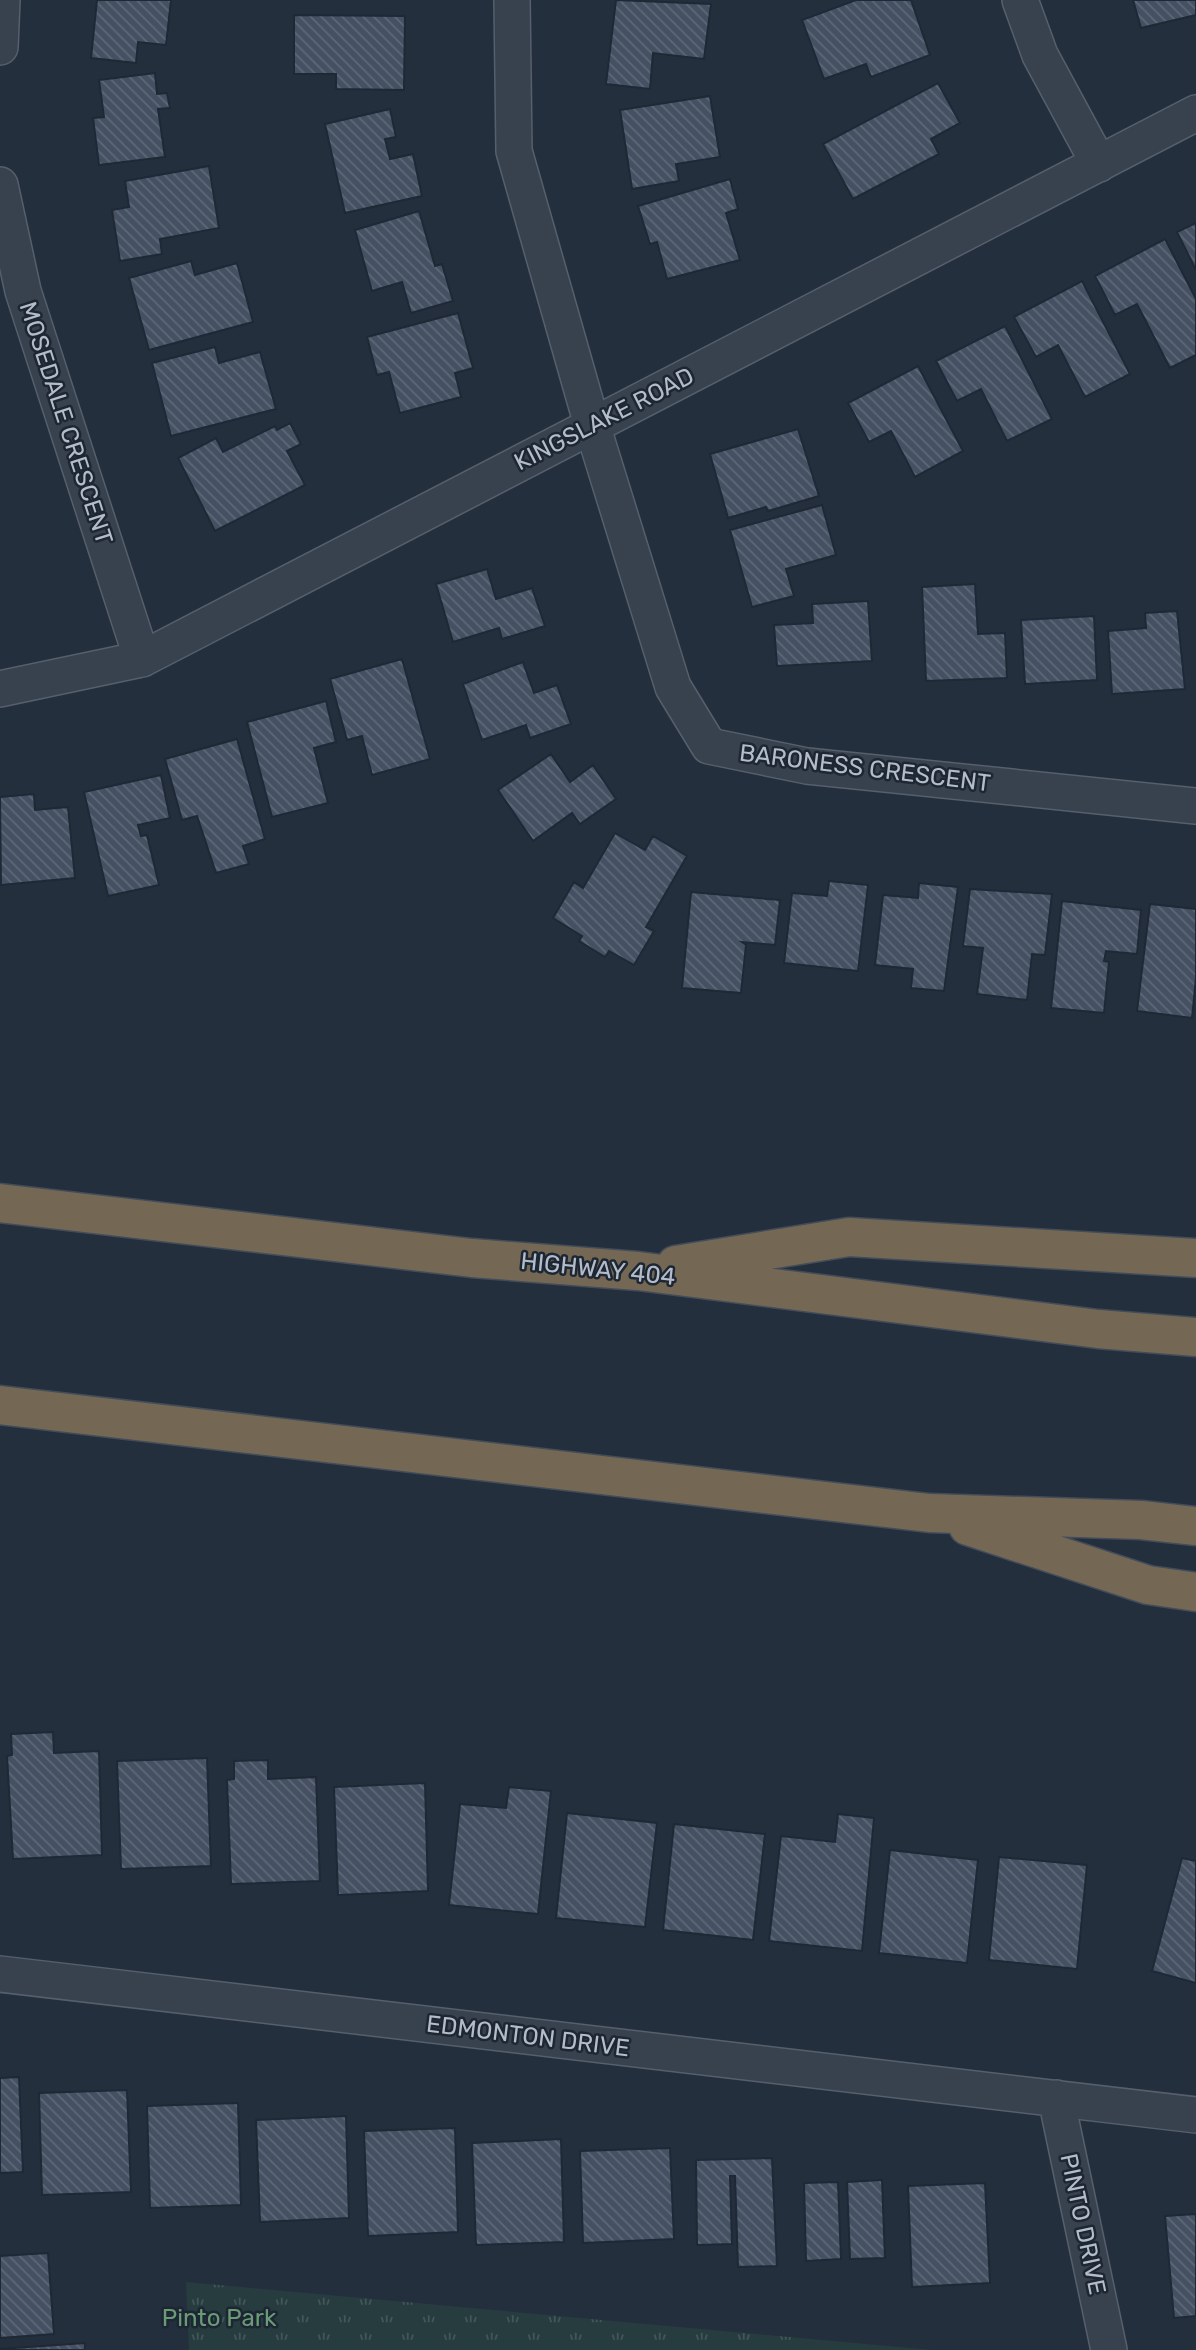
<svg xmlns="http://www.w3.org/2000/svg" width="1196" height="2350" font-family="Rubik,sans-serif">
  <defs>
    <pattern id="park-tufts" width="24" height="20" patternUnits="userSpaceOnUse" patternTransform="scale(1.75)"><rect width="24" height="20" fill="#263c3f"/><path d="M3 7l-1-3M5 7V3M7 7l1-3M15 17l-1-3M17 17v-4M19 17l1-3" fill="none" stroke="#435659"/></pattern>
    <pattern id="building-back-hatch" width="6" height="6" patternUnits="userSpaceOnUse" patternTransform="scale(1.75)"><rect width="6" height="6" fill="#455162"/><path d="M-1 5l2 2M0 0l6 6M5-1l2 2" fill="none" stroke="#5d6877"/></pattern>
  </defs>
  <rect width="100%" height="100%" fill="#242f3e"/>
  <!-- park -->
  <path fill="url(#park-tufts)" d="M186,2282L931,2350H189Z"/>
  <!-- building -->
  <path fill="url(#building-back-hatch)" stroke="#1f2835" stroke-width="2" d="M97,0H171L166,45L138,42L136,63L91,58Z
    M616,0L711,4L704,59L653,53L650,89L606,84Z
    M856,0H911L930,55L871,77L866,64L824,79L802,20Z
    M1133,0H1196V15L1141,28Z
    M294,15L405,16L404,90L336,89V74H294Z
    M155,73L157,94L167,93L170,108L158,109L165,157L99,165L93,118L104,117L99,80Z
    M938,83L960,123L931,139L939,154L853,199L823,144Z
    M710,96L720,157L676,164L679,181L632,189L620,110Z
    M390,109L396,137L385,139L390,159L413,154L422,196L345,213L325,124Z
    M209,166L219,228L160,239L162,254L120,261L112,210L129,207L125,181Z
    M730,179L738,209L726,213L740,260L667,279L657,242L650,244L638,206Z
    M419,211L435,266L442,264L453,301L411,313L402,282L372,291L355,230Z
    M1196,223V270L1177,232Z
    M1165,239L1196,299V355L1170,368L1137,304L1115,315L1095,276Z
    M191,261L195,275L237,263L253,322L149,350L129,278Z
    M1082,281L1130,374L1085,397L1058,345L1036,357L1014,317Z
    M458,313L473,368L455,373L461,397L400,413L389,372L377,375L367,337Z
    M1005,326L1052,419L1007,441L981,389L957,401L936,361Z
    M215,347L219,363L260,352L276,409L171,436L152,363Z
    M918,366L963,451L915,477L891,431L869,442L848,403Z
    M290,423L301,444L287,451L305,485L215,531L178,458L216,438L223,452L275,426L277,430Z
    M798,429L819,496L768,511L766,507L728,518L710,454Z
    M822,505L836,555L786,569L794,596L752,607L730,530Z
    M487,569L496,599L532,588L545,626L502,639L499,628L453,642L436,584Z
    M975,584L978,634L1005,633L1007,678L926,681L922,587Z
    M868,601L872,661L777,666L774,625L813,623L812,604Z
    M1177,611L1185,689L1112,694L1108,631L1146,628L1145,613Z
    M1094,616L1097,680L1025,684L1021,620Z
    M402,659L430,759L372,775L362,736L347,740L330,679Z
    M523,662L534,693L557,685L571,724L530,738L526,725L482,740L463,684Z
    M326,701L336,742L314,748L328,803L272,817L247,722Z
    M237,739L265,839L243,846L249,864L216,873L197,816L182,820L165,759Z
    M551,754L570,782L593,765L616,799L580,824L572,813L533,841L498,790Z
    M161,775L170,818L138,825L141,836L147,835L159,885L108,896L84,792Z
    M34,794L35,810L68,807L75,878L1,885L0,797Z
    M615,833L645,850L653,836L687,856L646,927L654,931L634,965L609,951L605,957L579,941L582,936L553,918L574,882L583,888Z
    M829,881L868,885L858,971L784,963L792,893L827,896Z
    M919,883L958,887L944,991L911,988L913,969L875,965L883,895L918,898Z
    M970,889L1052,894L1045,955L1032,954L1027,1000L977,994L983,948L963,946Z
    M691,892L780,900L775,945L742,942L746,945L741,993L682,988Z
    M1062,901L1141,910L1137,954L1106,951L1104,961L1109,962L1104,1013L1051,1008Z
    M1150,904L1196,909V978L1192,1018L1137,1011Z
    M53,1732L54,1753L99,1751L102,1855L13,1859L7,1756L12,1755L11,1734Z
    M207,1758L211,1866L121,1869L117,1761Z
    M268,1760V1779L316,1777L320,1881L231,1884L227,1780L234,1779V1761Z
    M425,1783L428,1891L338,1895L334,1787Z
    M509,1787L551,1791L538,1914L449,1905L460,1804L506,1808Z
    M567,1813L657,1823L645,1927L556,1918Z
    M838,1814L874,1818L862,1951L769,1941L781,1836L835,1842Z
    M674,1824L765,1834L753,1940L663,1930Z
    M890,1850L978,1860L967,1963L879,1953Z
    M999,1857L1087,1865L1077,1969L989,1960Z
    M1182,1858L1196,1861V1983L1152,1971Z
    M19,2077L23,2172L0,2173V2078Z
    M127,2090L131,2192L42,2195L39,2093Z
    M238,2103L241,2205L150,2208L147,2106Z
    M346,2116L349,2218L260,2222L256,2120Z
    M455,2128L458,2232L368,2236L364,2131Z
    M561,2139L564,2242L476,2245L472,2143Z
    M670,2148L674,2239L583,2243L580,2151Z
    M772,2158L777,2266L738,2267L735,2176H730L732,2244L697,2245L696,2160Z
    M882,2180L885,2258L850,2259L847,2182Z
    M838,2182L841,2259L806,2261L804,2183Z
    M985,2183L990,2283L912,2287L908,2186Z
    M1196,2214V2316L1174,2318L1165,2216Z
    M48,2253L54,2334L0,2338V2256Z
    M85,2343V2350H0V2349Z"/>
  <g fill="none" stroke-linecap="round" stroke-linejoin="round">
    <!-- street casing -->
    <g stroke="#565f6c" stroke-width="38">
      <path id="street" d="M512,0L514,151L592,425L673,687L709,746L807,766L1196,806
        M1020,0L1040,55L1099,164
        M0,47L2,0
        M0,185L23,291L142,659
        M0,689L142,659L1196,113
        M0,1974L1196,2115
        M1056,2098L1109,2350"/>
    </g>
    <!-- highway casing -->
    <g stroke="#434c59" stroke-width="41">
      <path id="highway" d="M0,1203L472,1258L638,1271L1098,1329L1196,1337
        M676,1265L849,1237L1196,1258
        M0,1405L929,1513L1141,1520L1196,1526
        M968,1526L1148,1585L1196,1592"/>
    </g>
    <!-- street -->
    <use href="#street" stroke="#38414e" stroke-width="35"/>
    <!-- highway -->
    <use href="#highway" stroke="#746855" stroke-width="38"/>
  </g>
  <g text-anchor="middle" stroke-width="5" stroke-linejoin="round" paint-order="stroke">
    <!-- street labels -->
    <g font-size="24" fill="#b4bcc9" stroke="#1d2633">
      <text transform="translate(604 419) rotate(-27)" y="8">KINGSLAKE ROAD</text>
      <text transform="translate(66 423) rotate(72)" y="8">MOSEDALE CRESCENT</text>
      <text transform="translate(865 768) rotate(7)" y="8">BARONESS CRESCENT</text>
      <text transform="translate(598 1269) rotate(6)" y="8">HIGHWAY 404</text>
      <text transform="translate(528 2036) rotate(7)" y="8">EDMONTON DRIVE</text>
      <text transform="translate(1083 2224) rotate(78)" y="8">PINTO DRIVE</text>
    </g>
    <!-- park labels -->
    <g font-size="24" fill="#6b9a76" stroke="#1d2633">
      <text x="219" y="2326">Pinto Park</text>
    </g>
  </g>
</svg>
